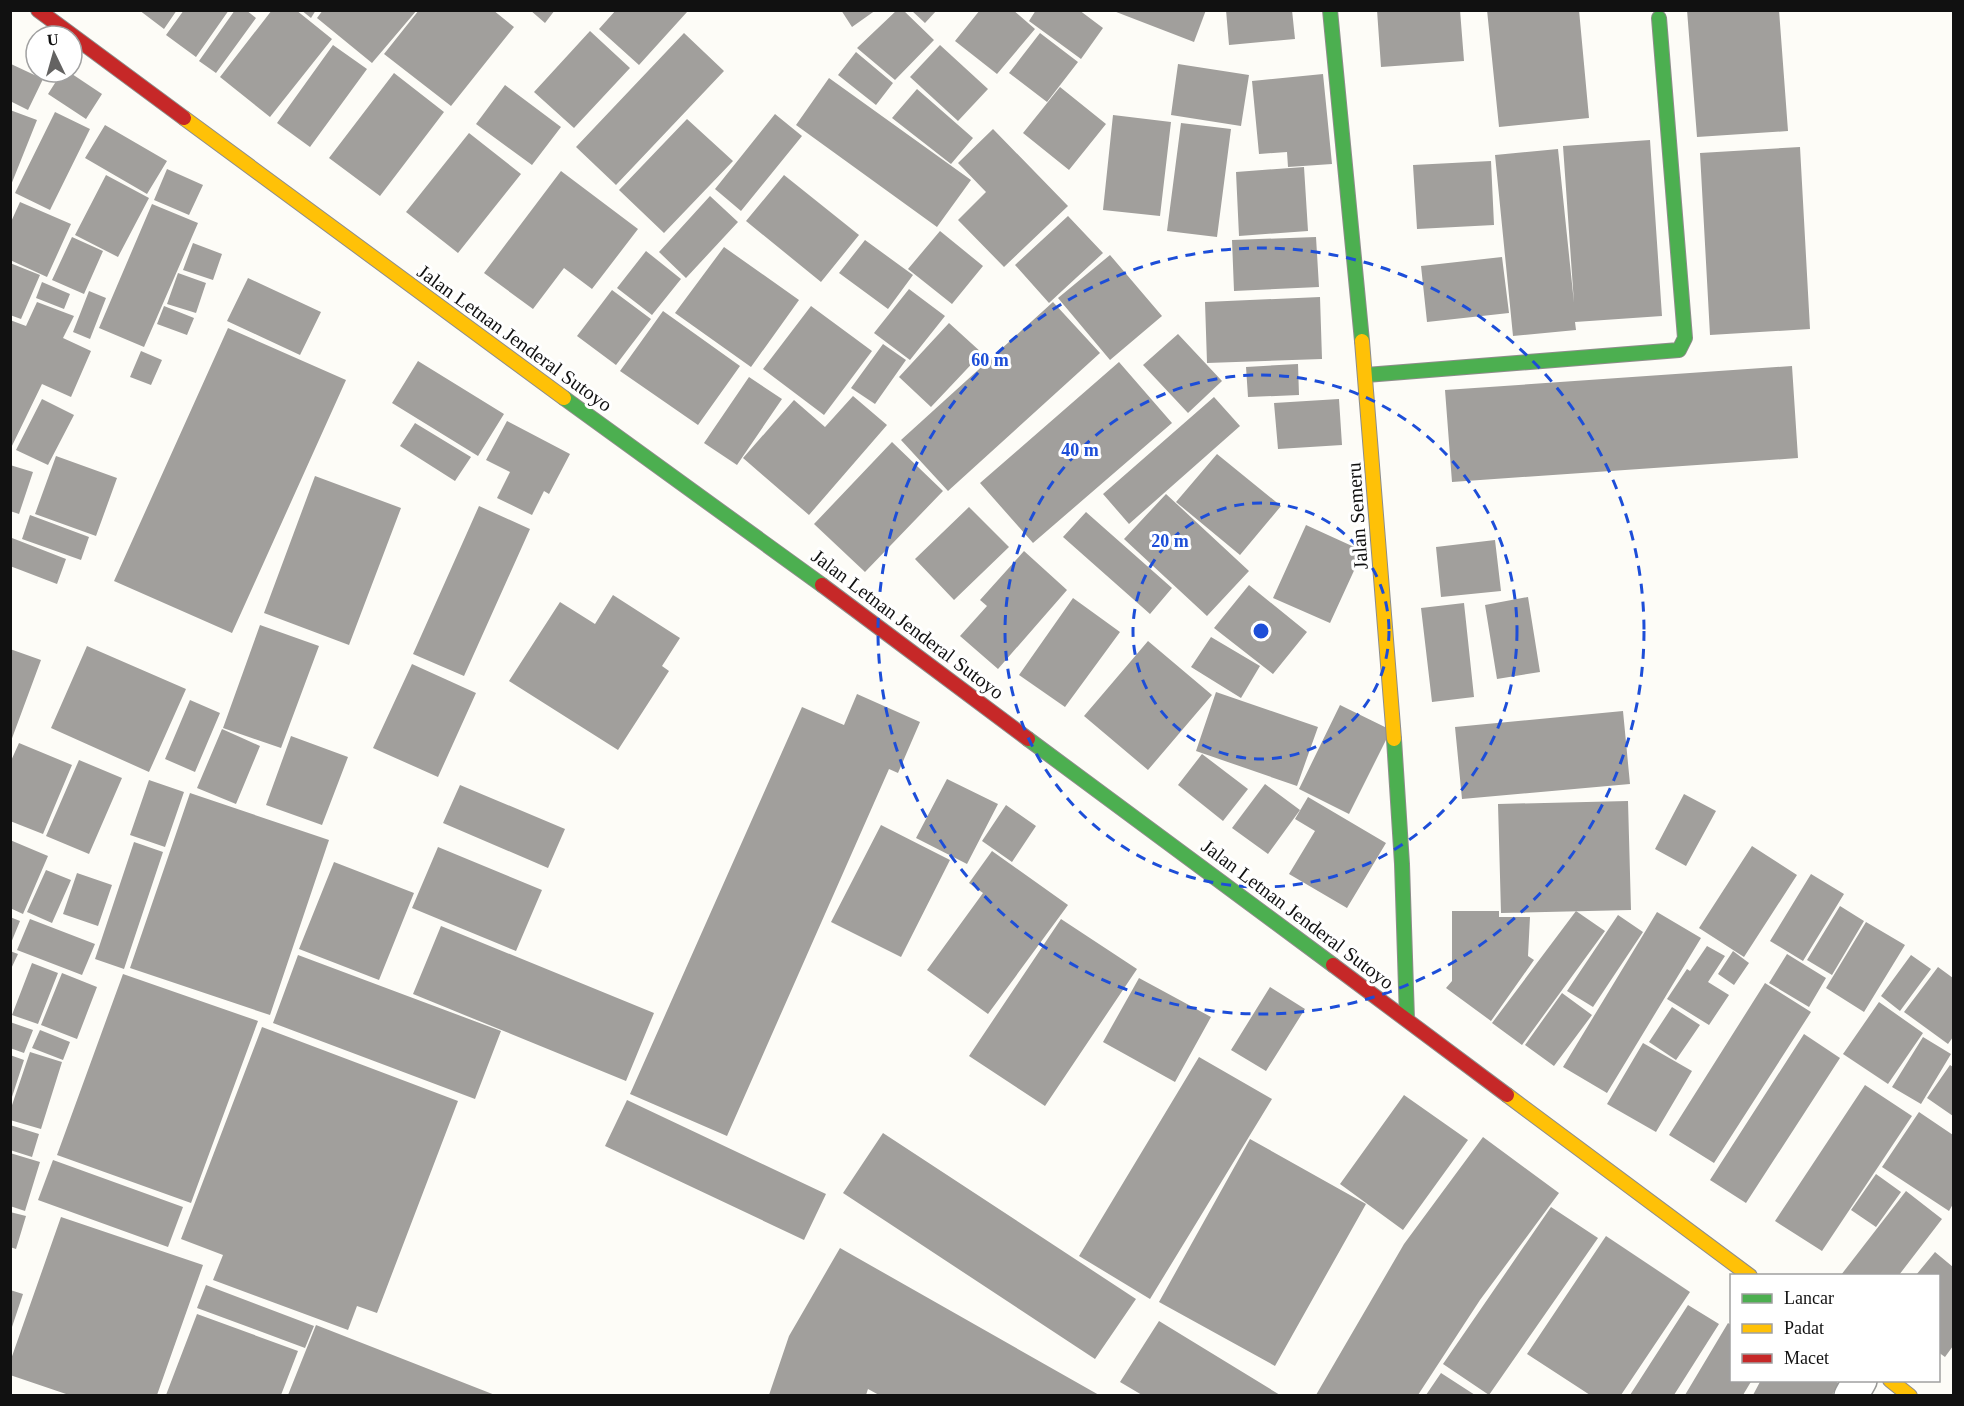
<svg xmlns="http://www.w3.org/2000/svg" width="1964" height="1406" font-family="Georgia,serif">
  <rect width="100%" height="100%" fill="#fdfcf7"/>
  <!-- building -->
  <path fill="#a19f9c" d="M139,10H177L164,29Z
    M184,10H229L196,57L166,35Z
    M235,10H246L256,18L216,73L199,61Z
    M272,10H296L332,39L270,117L220,77Z
    M301,10H316L311,18Z
    M323,10H417L372,63L317,18Z
    M419,10H493L514,27L451,106L384,54Z
    M530,10H555L545,23Z
    M616,10H686L687,12L639,65L599,29Z
    M841,10H876L852,27Z
    M897,10H903L934,40L895,80L857,48Z
    M911,10H937L925,23Z
    M980,10H1013L1035,29L997,74L955,41Z
    M1036,10H1079L1103,28L1081,59L1029,21Z
    M1111,10H1206L1194,42Z
    M1226,10H1292L1295,39L1229,45Z
    M1377,10H1460L1464,61L1381,67Z
    M1487,10H1579L1589,118L1499,127Z
    M1687,10H1779L1788,131L1697,137Z
    M590,31L630,68L574,128L534,92Z
    M684,33L724,71L616,185L576,147Z
    M1040,33L1078,62L1047,102L1009,73Z
    M333,45L367,69L310,147L277,123Z
    M940,45L988,89L958,121L910,77Z
    M856,52L893,83L876,105L838,75Z
    M11,64L43,79L28,110L10,101Z
    M1178,64L1249,75L1241,126L1171,115Z
    M62,72H69L102,94L86,119L48,94Z
    M394,73L444,112L380,196L329,158Z
    M1323,74L1332,164L1288,167L1287,152L1259,154L1252,81Z
    M829,78L971,180L937,227L796,125Z
    M505,85L561,127L532,165L476,124Z
    M1060,87L1106,124L1069,170L1023,133Z
    M917,89L973,138L951,164L892,118Z
    M10,110L37,120L11,185H10Z
    M55,112L90,129L50,210L15,193Z
    M775,114L802,136L741,211L715,189Z
    M1113,115L1171,122L1160,216L1103,210Z
    M687,119L733,161L664,233L619,190Z
    M1181,123L1231,129L1217,237L1167,231Z
    M105,125L167,161L147,194L85,158Z
    M993,129L1068,206L1004,267L958,220L986,192L958,163Z
    M469,133L521,174L458,253L406,212Z
    M1650,140L1662,316L1575,322L1576,330L1513,336L1495,155L1558,149L1574,303L1563,146Z
    M1800,147L1810,329L1710,335L1700,153Z
    M1491,161L1494,225L1417,229L1413,165Z
    M1304,167L1308,231L1239,236L1236,172Z
    M167,169L203,185L189,215L154,200Z
    M561,171L638,229L592,289L564,268L533,309L484,273Z
    M106,175L149,198L118,257L75,235Z
    M784,175L859,235L821,282L746,221Z
    M710,196L738,222L686,278L659,252Z
    M20,202L71,224L47,277L10,260V224Z
    M152,204L198,223L144,347L99,328Z
    M1068,216L1103,253L1049,303L1015,265Z
    M940,231L983,266L952,304L908,269Z
    M72,237L103,251L84,294L52,280Z
    M1316,237L1319,287L1234,291L1232,240Z
    M865,240L913,275L888,309L839,273Z
    M193,243L222,254L213,280L183,270Z
    M724,247L799,300L751,367L675,313Z
    M646,251L681,279L652,315L617,288Z
    M1110,255L1162,316L1110,360L1058,298Z
    M1502,257L1509,313L1427,322L1421,266Z
    M10,263L40,275L21,319L10,315Z
    M178,273L206,283L196,313L167,304Z
    M248,278L321,312L300,355L227,321Z
    M42,282L70,294L64,309L36,298Z
    M909,289L945,316L910,360L874,333Z
    M612,290L651,319L616,365L577,336Z
    M89,291L106,298L90,339L73,332Z
    M1320,297L1322,359L1207,363L1205,302Z
    M37,302L74,316L63,338L91,351L71,397L42,384L10,450V320L26,326Z
    M1053,302L1100,353L948,491L901,440Z
    M164,306L194,318L187,335L157,324Z
    M811,306L872,351L824,415L763,369Z
    M663,311L740,366L698,425L620,371Z
    M949,323L982,353L931,407L899,377Z
    M228,328L346,380L232,633L114,581Z
    M1178,334L1222,381L1188,413L1143,365Z
    M883,344L906,360L875,404L851,388Z
    M141,351L162,360L151,385L130,377Z
    M418,361L504,414L478,456L392,403Z
    M1119,362L1172,423L1033,543L980,483Z
    M1298,364L1299,395L1248,397L1246,367Z
    M1792,366L1798,458L1452,482L1445,390Z
    M749,377L782,399L737,465L704,443Z
    M853,396L887,425L809,515L743,458L794,400L825,427Z
    M1214,397L1240,426L1129,524L1103,494Z
    M42,399L74,415L48,465L16,450Z
    M1339,399L1342,445L1278,449L1274,403Z
    M507,421L570,454L549,494L544,491L532,515L497,498L510,472L486,460Z
    M415,423L471,457L455,481L400,446Z
    M892,442L943,491L865,572L814,524Z
    M1217,454L1281,506L1240,555L1176,502Z
    M56,456L117,478L96,536L35,514Z
    M10,465L33,472L19,514L10,511Z
    M315,476L401,508L349,645L264,613Z
    M1166,494L1249,571L1207,616L1124,539Z
    M479,506L530,529L464,676L413,654Z
    M969,507L1009,547L954,600L915,559Z
    M1086,512L1172,588L1150,614L1063,537Z
    M30,515L89,537L81,560L22,539Z
    M1306,525L1363,551L1330,623L1273,598Z
    M12,538L66,559L57,584L10,566V542Z
    M1495,540L1501,591L1441,597L1436,547Z
    M1024,551L1067,590L998,669L960,636L987,606L980,600Z
    M1249,585L1307,632L1273,674L1214,628Z
    M613,595L680,638L662,666L669,671L618,750L509,681L560,602L595,624Z
    M1528,597L1540,672L1497,679L1485,605Z
    M1073,598L1120,632L1065,707L1019,675Z
    M1464,603L1474,697L1432,702L1421,608Z
    M260,625L319,646L281,748L223,728Z
    M1211,637L1260,666L1241,698L1191,667Z
    M1148,641L1212,695L1148,770L1084,716Z
    M87,646L186,689L149,772L51,728Z
    M10,649L41,660L11,741L10,740Z
    M412,664L476,693L438,777L373,748Z
    M1216,692L1318,727L1297,786L1196,751Z
    M857,694L920,722L898,773L889,769L727,1136L630,1094L802,707L844,725Z
    M190,700L220,713L195,772L165,759Z
    M1340,705L1391,730L1349,814L1299,789Z
    M1623,711L1630,784L1462,799L1455,727Z
    M222,729L260,746L236,804L197,788Z
    M291,736L348,757L322,825L266,805Z
    M19,743L72,765L43,834L10,821V763Z
    M1202,754L1248,789L1223,821L1178,785Z
    M79,760L122,778L89,854L46,836Z
    M947,779L998,804L967,864L916,838Z
    M149,780L184,792L165,847L130,835Z
    M1265,784L1300,810L1268,854L1232,828Z
    M460,785L565,829L548,868L443,823Z
    M190,793L329,840L270,1015L130,968Z
    M1684,794L1716,811L1686,866L1655,849Z
    M1308,797L1386,843L1347,908L1289,874L1315,831L1295,819Z
    M1628,801L1631,910L1501,913L1498,804Z
    M1006,805L1036,826L1012,862L982,841Z
    M881,825L950,860L901,957L831,922Z
    M10,840L48,856L23,914L10,908Z
    M134,842L163,852L124,969L95,959Z
    M1752,846L1797,875L1744,957L1699,928Z
    M438,847L542,890L516,951L412,908Z
    M992,851L1068,905L988,1014L927,970L983,893L969,883Z
    M334,862L414,893L379,980L299,949Z
    M46,870L71,880L52,923L27,912Z
    M77,873L112,885L98,926L63,914Z
    M1811,874L1844,894L1803,961L1770,941Z
    M1840,906L1864,921L1832,975L1807,960Z
    M1452,911H1499V917H1530L1528,956L1534,960L1491,1021L1446,988L1452,981Z
    M1576,911L1605,931L1522,1045L1492,1023Z
    M1657,912L1701,938L1607,1093L1563,1067Z
    M1618,915L1643,932L1593,1007L1567,991Z
    M10,917L20,921L11,943H10Z
    M30,919L95,944L82,975L17,950Z
    M1061,919L1137,969L1045,1106L969,1056Z
    M1866,922L1905,945L1864,1012L1826,988Z
    M441,926L654,1013L626,1081L413,994Z
    M1707,946L1725,956L1708,982L1729,995L1709,1025L1667,999L1687,969L1690,971Z
    M10,951L18,954L10,971Z
    M1733,951L1749,963L1734,985L1718,974Z
    M1787,954L1826,978L1809,1007L1769,983Z
    M298,955L501,1031L475,1099L273,1023Z
    M1911,955L1931,969L1900,1011L1881,996Z
    M32,963L58,973L38,1024L12,1015Z
    M1938,967L1953,978V1037L1948,1044L1904,1012Z
    M62,973L97,987L77,1039L41,1025Z
    M123,974L258,1021L191,1203L57,1155Z
    M1139,978L1211,1017L1175,1082L1103,1042Z
    M1765,983L1811,1012L1714,1163L1669,1135Z
    M1270,987L1305,1009L1266,1071L1231,1050Z
    M1562,993L1592,1015L1554,1066L1525,1045Z
    M1879,1002L1923,1033L1888,1084L1843,1054Z
    M1672,1007L1700,1025L1676,1060L1649,1042Z
    M10,1022L33,1030L24,1053L10,1048Z
    M262,1027L458,1101L377,1313L357,1306L348,1330L213,1280L223,1255L181,1239Z
    M40,1030L70,1042L63,1060L32,1048Z
    M1804,1034L1840,1058L1746,1203L1710,1180Z
    M1923,1037L1951,1054L1921,1104L1892,1087Z
    M1643,1043L1692,1071L1656,1132L1607,1104Z
    M30,1052L62,1062L41,1129L10,1120V1111Z
    M10,1055L24,1060L11,1100L10,1099Z
    M1199,1057L1272,1099L1150,1299L1079,1256Z
    M1950,1065L1953,1067V1116L1927,1098Z
    M1865,1085L1912,1116L1822,1251L1775,1221Z
    M1404,1095L1468,1140L1403,1230L1340,1184Z
    M627,1100L826,1194L804,1240L605,1146Z
    M1919,1112L1953,1135V1204L1949,1211L1882,1167Z
    M10,1125L39,1134L32,1157L10,1150Z
    M883,1133L1136,1299L1095,1359L843,1193Z
    M1483,1137L1559,1193L1480,1300L1418,1395H1316L1404,1244Z
    M1250,1139L1366,1204L1275,1366L1159,1302Z
    M10,1153L40,1162L25,1211L10,1206Z
    M53,1160L183,1207L168,1247L38,1200Z
    M1876,1174L1901,1192L1876,1227L1851,1210Z
    M1906,1191L1942,1219L1899,1275H1841Z
    M1551,1207L1598,1238L1489,1395L1443,1364Z
    M10,1212L26,1216L16,1249L10,1247Z
    M61,1217L203,1265L157,1395H69L10,1375V1362Z
    M1606,1236L1690,1292L1621,1395H1590L1527,1354Z
    M840,1248L1099,1395H879L868,1389L866,1395H769L789,1336Z
    M1935,1252L1953,1267V1346L1945,1357L1938,1352V1276L1916,1275Z
    M206,1285L314,1326L305,1348L197,1308Z
    M10,1290L23,1294L11,1330H10Z
    M1688,1305L1719,1324L1674,1395H1630Z
    M197,1314L298,1351L281,1395H166Z
    M1159,1321L1280,1395H1142L1120,1382Z
    M1728,1323L1731,1325V1380H1752L1743,1395H1685Z
    M316,1325L495,1395H288Z
    M1441,1373L1475,1395H1426Z
    M1761,1380H1834L1839,1384L1832,1395H1753Z"/>
  <g fill="none" stroke-linecap="round" stroke-linejoin="round">
    <!-- street casing -->
    <g stroke="#979795" stroke-width="36">
      <path id="street" d="M1851,1396L1860,1380"/>
    </g>
    <!-- fast casing -->
    <g stroke="#8e8d8b" stroke-width="16">
      <path id="fast" d="M1330,10L1362,341
        M1366,375L1679,350L1685,338L1659,18
        M564,398L822,585
        M1028,739L1333,965
        M1394,739L1402,864L1407,1019"/>
    </g>
    <!-- slow casing -->
    <g stroke="#8e8d8b" stroke-width="16">
      <path id="slow" d="M184,118L564,398
        M1362,341L1394,739
        M1507,1095L1750,1276
        M1890,1380L1910,1396"/>
    </g>
    <!-- jam casing -->
    <g stroke="#8e8d8b" stroke-width="16">
      <path id="jam" d="M38,10L184,118
        M822,585L1028,739
        M1333,965L1507,1095"/>
    </g>
    <!-- street -->
    <use href="#street" stroke="#fffffe" stroke-width="33"/>
    <!-- fast -->
    <use href="#fast" stroke="#4caf50" stroke-width="14"/>
    <!-- slow -->
    <use href="#slow" stroke="#ffc107" stroke-width="14"/>
    <!-- jam -->
    <use href="#jam" stroke="#c62828" stroke-width="14"/>
  </g>
  <!-- distance rings -->
  <g fill="none" stroke="#1d4ed8" stroke-width="3" stroke-dasharray="10 8">
    <circle cx="1261" cy="631" r="128"/>
    <circle cx="1261" cy="631" r="256"/>
    <circle cx="1261" cy="631" r="383"/>
  </g>
  <g text-anchor="middle" stroke-width="6" stroke-linejoin="round" paint-order="stroke">
    <!-- street labels -->
    <g font-size="20" fill="#111" stroke="#fff">
      <text transform="translate(515 338) rotate(36)" y="7">Jalan Letnan Jenderal Sutoyo</text>
      <text transform="translate(1357 516) rotate(-94)" y="7">Jalan Semeru</text>
      <text transform="translate(908 624) rotate(37)" y="7">Jalan Letnan Jenderal Sutoyo</text>
      <text transform="translate(1298 914) rotate(37)" y="7">Jalan Letnan Jenderal Sutoyo</text>
    </g>
  </g>
  <circle cx="1261" cy="631" r="9" fill="#1d4ed8" stroke="#fff" stroke-width="3"/>
  <g font-size="18" text-anchor="middle" font-weight="bold" fill="#1d4ed8" stroke="#fff" stroke-width="6" stroke-linejoin="round" paint-order="stroke">
    <text x="990" y="366">60 m</text>
    <text x="1080" y="456">40 m</text>
    <text x="1170" y="547">20 m</text>
  </g>
  <!-- border -->
  <rect width="1964" height="1406" fill="none" stroke="#111111" stroke-width="24"/>
  <!-- legend -->
  <rect x="1730" y="1274" width="210" height="108" fill="#ffffff" stroke="#a0a0a0" stroke-width="1.5"/>
  <rect x="1742" y="1294" width="30" height="9" fill="#4caf50" stroke="#a0a0a0" stroke-width="1.5"/>
  <text x="1784" y="1304" font-size="18" fill="#111111">Lancar</text>
  <rect x="1742" y="1324" width="30" height="9" fill="#ffc107" stroke="#a0a0a0" stroke-width="1.5"/>
  <text x="1784" y="1334" font-size="18" fill="#111111">Padat</text>
  <rect x="1742" y="1354" width="30" height="9" fill="#c62828" stroke="#a0a0a0" stroke-width="1.5"/>
  <text x="1784" y="1364" font-size="18" fill="#111111">Macet</text>
  <!-- north arrow -->
  <g transform="translate(54 54) rotate(355)"><circle r="28" fill="#ffffff" stroke="#a0a0a0" stroke-width="1.5"/>
  <path d="M0-4.5L10 22L0 15L-10 22Z" fill="#646362"/>
  <text y="-9" font-size="16" font-weight="bold" text-anchor="middle" fill="#111111">U</text>
  </g>
</svg>
